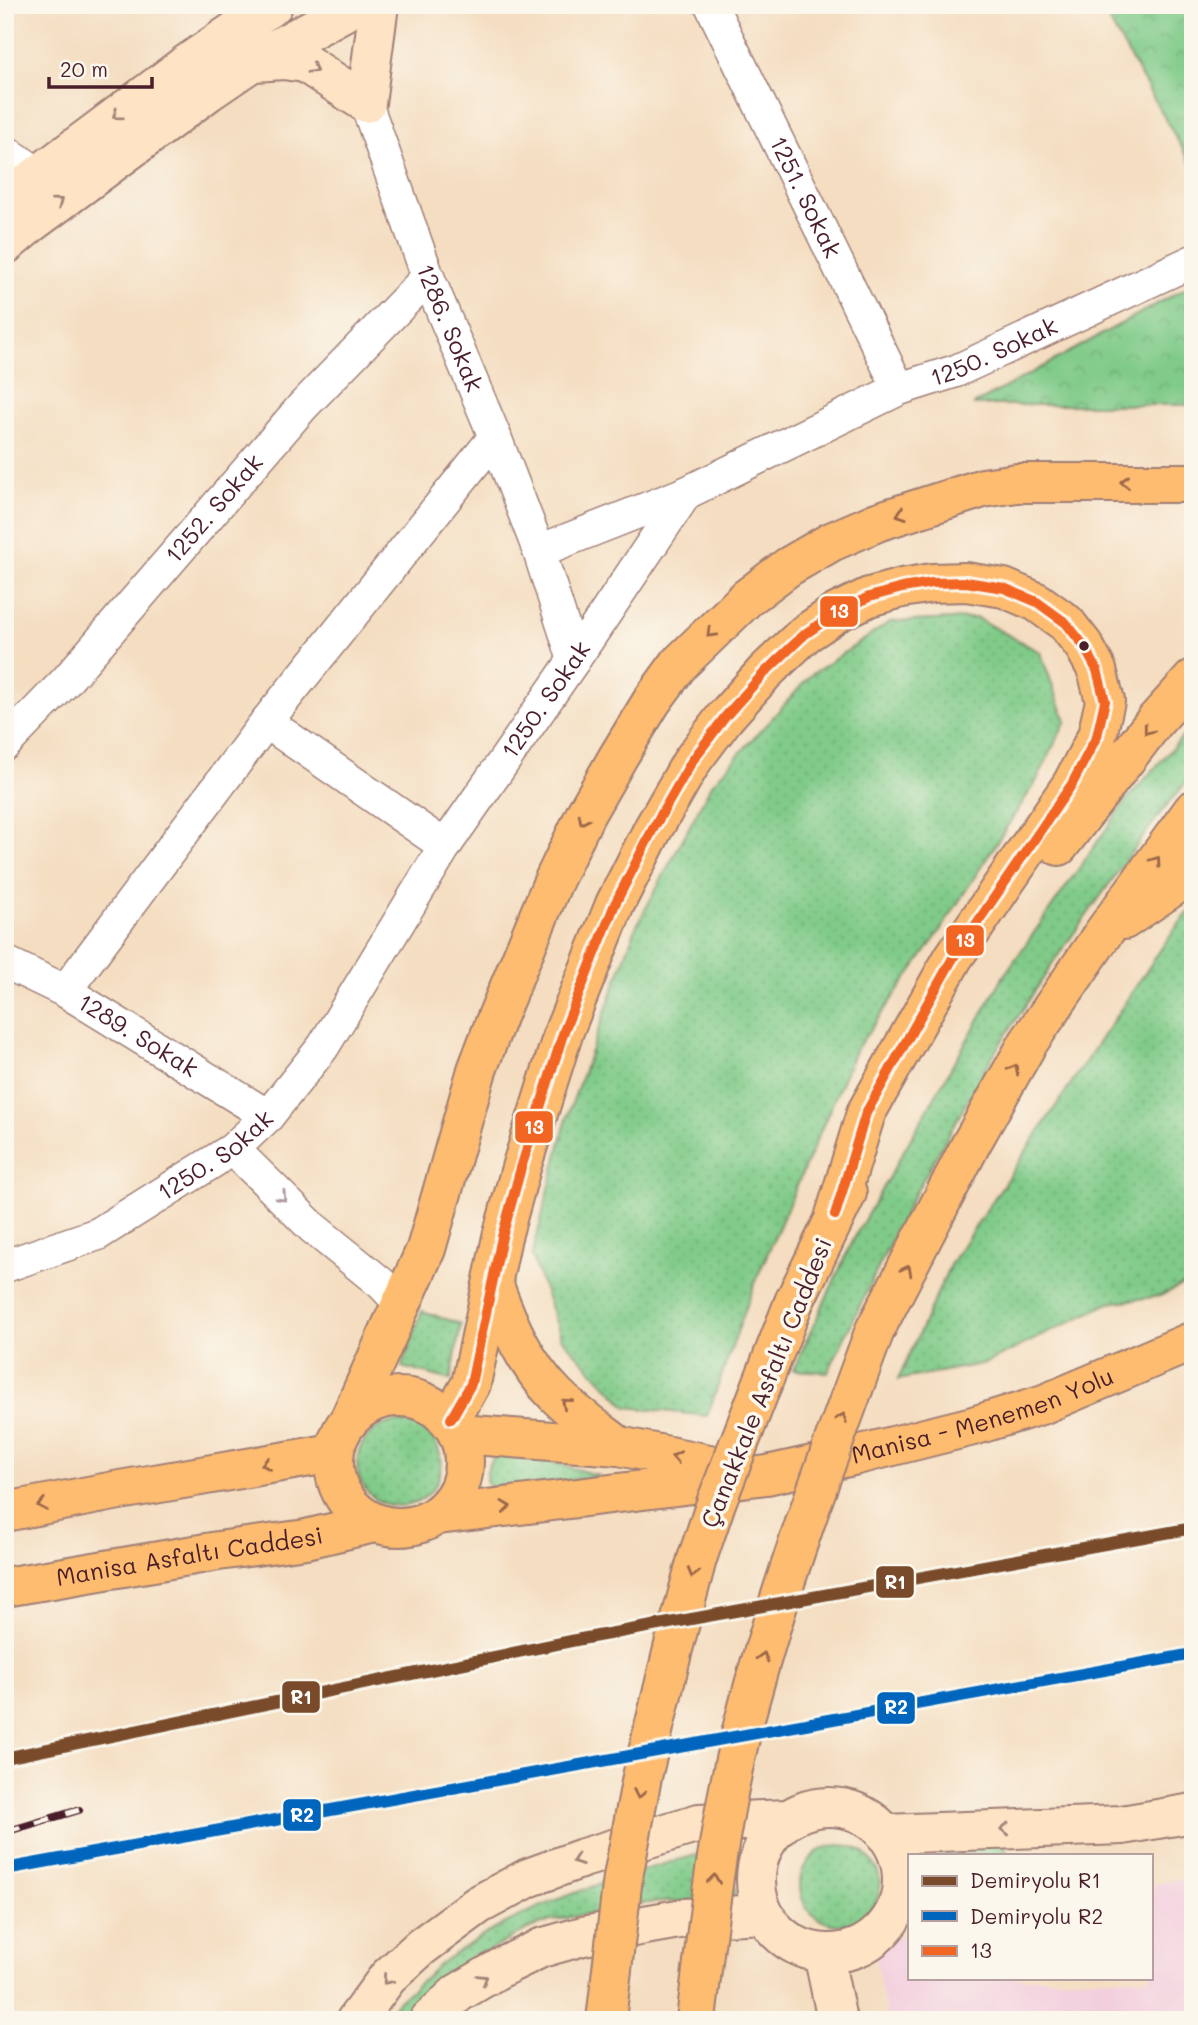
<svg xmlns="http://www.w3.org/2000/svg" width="1198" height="2025" font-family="Mali,sans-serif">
  <defs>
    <pattern id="grass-dots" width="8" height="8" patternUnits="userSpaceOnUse" patternTransform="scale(1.75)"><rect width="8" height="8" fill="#80cb89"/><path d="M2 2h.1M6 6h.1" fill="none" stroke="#70ae76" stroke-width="1.8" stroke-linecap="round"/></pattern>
    <pattern id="park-crowns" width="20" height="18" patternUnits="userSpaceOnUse" patternTransform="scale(1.75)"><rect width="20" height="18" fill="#80cb89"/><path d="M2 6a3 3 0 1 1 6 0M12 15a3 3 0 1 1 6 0" fill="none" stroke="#70ae76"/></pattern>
  </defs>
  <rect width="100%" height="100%" fill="#fbf7ec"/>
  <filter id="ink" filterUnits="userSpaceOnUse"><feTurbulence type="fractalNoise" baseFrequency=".0143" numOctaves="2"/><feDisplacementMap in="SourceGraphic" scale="14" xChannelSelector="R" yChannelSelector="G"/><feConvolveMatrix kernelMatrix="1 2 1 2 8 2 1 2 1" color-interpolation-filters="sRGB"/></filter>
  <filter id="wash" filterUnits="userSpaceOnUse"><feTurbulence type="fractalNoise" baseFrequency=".00686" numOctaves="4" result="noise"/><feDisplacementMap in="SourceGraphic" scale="28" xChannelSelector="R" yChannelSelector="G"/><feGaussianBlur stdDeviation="1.57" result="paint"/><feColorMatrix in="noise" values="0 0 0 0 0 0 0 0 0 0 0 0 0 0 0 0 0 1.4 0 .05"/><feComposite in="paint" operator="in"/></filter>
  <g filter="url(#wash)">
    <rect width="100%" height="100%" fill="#f4ddc0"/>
    <!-- built -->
    <path fill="#f3cfde" d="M1193,1876V2020H887L872,1942L909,1934V1978H1151V1885Z"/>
    <!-- grass -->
    <path fill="url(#grass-dots)" stroke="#65755a" stroke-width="2" d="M976,618L1040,652L1066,721L1037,780L934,940L855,1051L756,1280L707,1416L627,1407L562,1339L532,1256L567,1117L636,927L712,784L811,675L890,622Z
      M1193,725V774L1158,816L1059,954L995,1052L908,1206L828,1372L793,1370L853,1240L1003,977L1128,798Z
      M1193,907V1280L1160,1296L1109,1303L986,1363L898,1380L951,1263L1173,931Z
      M422,1311L461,1324L451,1380L402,1367Z
      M357 1464a42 42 0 1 1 84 0a42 42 0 1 1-84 0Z
      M506,1449L600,1476L493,1490L486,1481C487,1467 490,1453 506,1449Z
      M924,1842L1005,1843L1007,1854L927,1855Z
      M800 1885a40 40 0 1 1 80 0a40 40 0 1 1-80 0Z
      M725,1847L737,1898L647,1903L550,1921L526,1930L478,1957L400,2020H379C391,2006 405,1995 419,1983C428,1975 437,1966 447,1959C528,1900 630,1873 725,1847Z"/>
    <!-- park -->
    <path fill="url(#park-crowns)" stroke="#65755a" stroke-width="2" d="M1100,5H1193V167Z
      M1193,284V405H973Z"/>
  </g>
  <g filter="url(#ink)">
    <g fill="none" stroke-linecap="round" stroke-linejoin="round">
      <!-- street casing -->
      <g stroke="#9f7e76" stroke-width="35">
        <g id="street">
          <path id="s1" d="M711,5L899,389"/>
          <path id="s2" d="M366,103L428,277L495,437L539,551L574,660"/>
          <path d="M5,151L38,174"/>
          <path id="s3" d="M539,551L686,493L899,389L956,371L1193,261"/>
          <path d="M266,722L495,437"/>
          <path id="s4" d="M5,744L66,681L303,406L428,277"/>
          <path id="s5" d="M5,962L65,991L268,1116"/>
          <path d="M65,991L266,722L445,846"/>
          <path d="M233,1149L313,1228L382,1284L401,1304"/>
          <path id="s6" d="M5,1266L98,1234L233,1149L268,1116L323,1047L445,846L574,660L686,493"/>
        </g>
      </g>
      <!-- secondary casing -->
      <g stroke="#9f7e76" stroke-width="42">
        <path id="secondary" d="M255,62L283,60L305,63L366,103L379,5
          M5,200L188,63L273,5
          M5,245L31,223L208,92L252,62L347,10
          M756 1880a73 73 0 1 1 146 0a73 73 0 1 1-146 0Z
          M885,1834L1122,1825L1193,1813
          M823,1953L837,2020
          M356,2020L388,1977L421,1947L478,1905L528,1878L583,1858L699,1823L786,1819
          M429,2020L458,1993L502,1967L541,1948L583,1936L684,1918L764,1914"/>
      </g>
      <!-- highway casing -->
      <g stroke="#9f7e76" stroke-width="42">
        <g id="highway">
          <path d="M1059,846L1155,721L1193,679"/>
          <path d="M1124,920L1177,884L1193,866"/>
          <path d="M493,1283C508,1324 525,1364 556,1395C575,1414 598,1430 619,1446"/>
          <path d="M794,1302L847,1193"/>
          <path d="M875,1330L971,1144L1028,1043L1102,935L1193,810"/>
          <circle cx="399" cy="1462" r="65"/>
          <path d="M351,1416L426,1249L477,1070L497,1017L552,884L586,813L618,757L652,701L679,664L747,598L788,567L831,542L877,522L983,488L1017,483H1193"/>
          <path d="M451,1419L471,1384L502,1237L521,1168L564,1031L615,904L653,829L692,761L725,717L765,672L805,634L836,613L869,597L902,588L932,583L966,582L1004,588L1037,602L1066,623L1084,646L1097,670L1105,701L1097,736L1072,784L953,958L866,1113L835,1215"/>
          <path d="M459,1434L619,1446L734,1469"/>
          <path d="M5,1512L114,1491L333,1453"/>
          <path id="s7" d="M438,1515L767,1475L853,1456L973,1426L1044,1404L1193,1341"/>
          <path id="s8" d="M5,1587L218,1551L306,1539L374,1523"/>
        </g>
      </g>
      <!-- street -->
      <use href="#street" stroke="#fff" stroke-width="32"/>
      <!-- secondary -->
      <use href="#secondary" stroke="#fee4c5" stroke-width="38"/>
      <!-- highway -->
      <use href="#highway" stroke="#fdbc6f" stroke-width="38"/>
      <!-- rail casing -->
      <g stroke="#4a1f2b" stroke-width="8">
        <path id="rail" d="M5,1758L581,1639L1193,1528
          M5,1832L79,1810"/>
      </g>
      <!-- rail -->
      <use href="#rail" stroke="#fbf7ec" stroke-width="5" stroke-dasharray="16" stroke-linecap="butt"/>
      <!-- highway-bridge casing -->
      <g stroke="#9f7e76" stroke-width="42" stroke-linecap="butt">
        <path id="highway-bridge" d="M606,2020L623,1877L642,1777L673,1649L697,1559L716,1503L794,1302
          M696,2020C708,1920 719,1819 744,1722C779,1588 827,1459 875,1330"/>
      </g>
      <!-- highway-bridge -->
      <use href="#highway-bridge" stroke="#fdbc6f" stroke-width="38"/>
      <!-- bus-1 casing -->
      <g stroke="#fbf7ec" stroke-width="16">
        <path id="bus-1" d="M451,1419L471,1384L502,1237L521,1168L564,1031L615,904L653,829L692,761L725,717L765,672L805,634L836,613L869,597L902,588L932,583L966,582L1004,588L1037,602L1066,623L1084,646L1097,670L1105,701L1097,736L1072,784L953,958L866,1113L835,1215"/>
      </g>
      <!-- bus-1 -->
      <use href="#bus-1" stroke="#f26522" stroke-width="10"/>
      <!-- rail-1 casing -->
      <g stroke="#fbf7ec" stroke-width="18">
        <path id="rail-1" d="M5,1758L581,1639L1193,1528"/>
      </g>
      <!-- rail-2 casing -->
      <g stroke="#fbf7ec" stroke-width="18">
        <path id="rail-2" d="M5,1869L1193,1654"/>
      </g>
      <!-- rail-1 -->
      <use href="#rail-1" stroke="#7a4b2a" stroke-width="12"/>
      <!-- rail-2 -->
      <use href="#rail-2" stroke="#0065bd" stroke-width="12"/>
    </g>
    <!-- one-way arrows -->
    <defs><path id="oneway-chevron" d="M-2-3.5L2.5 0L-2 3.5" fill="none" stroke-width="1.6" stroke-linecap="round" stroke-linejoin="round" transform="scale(1.75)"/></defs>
    <g stroke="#a48278">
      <use href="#oneway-chevron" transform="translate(313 69) rotate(31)"/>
      <use href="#oneway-chevron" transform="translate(117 115) rotate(144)"/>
      <use href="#oneway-chevron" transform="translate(58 202) rotate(-37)"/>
      <use href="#oneway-chevron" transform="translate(1005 1829) rotate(178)"/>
      <use href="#oneway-chevron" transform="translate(577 1860) rotate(161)"/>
      <use href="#oneway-chevron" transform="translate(483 1979) rotate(-31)"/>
      <use href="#oneway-chevron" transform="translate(387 1980) rotate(131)"/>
    </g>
    <g stroke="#9b664a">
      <use href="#oneway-chevron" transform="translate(1125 482) rotate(-179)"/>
      <use href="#oneway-chevron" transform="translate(901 514) rotate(161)"/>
      <use href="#oneway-chevron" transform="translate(711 633) rotate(136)"/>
      <use href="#oneway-chevron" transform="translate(1148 730) rotate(128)"/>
      <use href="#oneway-chevron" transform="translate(583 820) rotate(116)"/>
      <use href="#oneway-chevron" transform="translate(1156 861) rotate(-54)"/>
      <use href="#oneway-chevron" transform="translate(1014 1069) rotate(-61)"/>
      <use href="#oneway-chevron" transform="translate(907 1270) rotate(-63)"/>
      <use href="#oneway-chevron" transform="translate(566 1403) rotate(-139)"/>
      <use href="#oneway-chevron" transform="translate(842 1418) rotate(-69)"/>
      <use href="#oneway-chevron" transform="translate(676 1457) rotate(-169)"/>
      <use href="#oneway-chevron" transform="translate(266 1464) rotate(170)"/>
      <use href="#oneway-chevron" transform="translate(42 1505) rotate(169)"/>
      <use href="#oneway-chevron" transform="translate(506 1507) rotate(-7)"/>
      <use href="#oneway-chevron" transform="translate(693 1573) rotate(105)"/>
      <use href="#oneway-chevron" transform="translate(763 1657) rotate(-74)"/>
      <use href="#oneway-chevron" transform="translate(639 1794) rotate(101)"/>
      <use href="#oneway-chevron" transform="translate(714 1879) rotate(-83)"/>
    </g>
    <use stroke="#ae9aa0" href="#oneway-chevron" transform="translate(282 1197) rotate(45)"/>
  </g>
  <!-- markers -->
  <circle fill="#4a1f2b" stroke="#fbf7ec" stroke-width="2.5" cx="1084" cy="646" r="6"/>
  <g text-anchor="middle" stroke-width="7" stroke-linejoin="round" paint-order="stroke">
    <!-- street labels -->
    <g font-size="24" fill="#4a1f2b" stroke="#fbf7ec">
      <text dy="8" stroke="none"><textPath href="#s1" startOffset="214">1251. Sokak</textPath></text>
      <text dy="8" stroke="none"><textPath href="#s2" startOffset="240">1286. Sokak</textPath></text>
      <text dy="8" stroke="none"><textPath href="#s3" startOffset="497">1250. Sokak</textPath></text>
      <text dy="8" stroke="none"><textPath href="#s4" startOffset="315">1252. Sokak</textPath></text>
      <text dy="8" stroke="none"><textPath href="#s6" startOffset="807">1250. Sokak</textPath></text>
      <text dy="8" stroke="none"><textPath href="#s5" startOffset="152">1289. Sokak</textPath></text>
      <text dy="8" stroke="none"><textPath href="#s6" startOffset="240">1250. Sokak</textPath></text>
      <text transform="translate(767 1383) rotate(-68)" y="8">Çanakkale Asfaltı Caddesi</text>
      <text dy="8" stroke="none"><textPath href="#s7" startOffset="555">Manisa - Menemen Yolu</textPath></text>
      <text dy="8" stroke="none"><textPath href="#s8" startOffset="187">Manisa Asfaltı Caddesi</textPath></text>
    </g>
  </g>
  <g stroke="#fbf7ec" stroke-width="2.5">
    <rect x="819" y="595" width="40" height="33" rx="7" fill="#f26522"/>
    <rect x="945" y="924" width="40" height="33" rx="7" fill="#f26522"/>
    <rect x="514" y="1110" width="40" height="34" rx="7" fill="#f26522"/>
    <rect x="875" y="1565" width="40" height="34" rx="7" fill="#7a4b2a"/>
    <rect x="281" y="1680" width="40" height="34" rx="7" fill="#7a4b2a"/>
    <rect x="876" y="1691" width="40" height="34" rx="7" fill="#0065bd"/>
    <rect x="282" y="1798" width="40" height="34" rx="7" fill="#0065bd"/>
  </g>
  <g font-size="19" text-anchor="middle" font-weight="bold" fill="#fff">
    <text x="839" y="618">13</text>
    <text x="965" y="947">13</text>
    <text x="534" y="1134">13</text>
    <text x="895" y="1589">R1</text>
    <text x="301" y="1704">R1</text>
    <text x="896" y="1714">R2</text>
    <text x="302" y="1822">R2</text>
  </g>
  <!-- margin -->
  <rect width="1198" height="2025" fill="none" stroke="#fbf7ec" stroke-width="28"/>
  <!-- legend -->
  <rect x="908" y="1854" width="245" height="126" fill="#fbf7ec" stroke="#b4a19f" stroke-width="2"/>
  <rect x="922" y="1876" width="35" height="10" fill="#7a4b2a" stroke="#b4a19f" stroke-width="2"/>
  <text x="970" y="1888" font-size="21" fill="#4a1f2b">Demiryolu R1</text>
  <rect x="922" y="1911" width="35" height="10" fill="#0065bd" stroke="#b4a19f" stroke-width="2"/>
  <text x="970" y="1924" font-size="21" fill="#4a1f2b">Demiryolu R2</text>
  <rect x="922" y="1946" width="35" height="10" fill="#f26522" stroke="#b4a19f" stroke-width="2"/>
  <text x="970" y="1958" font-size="21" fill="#4a1f2b">13</text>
  <!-- scale -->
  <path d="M49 77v10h103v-10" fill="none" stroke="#4a1f2b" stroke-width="3.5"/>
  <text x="60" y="77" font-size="21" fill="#4a1f2b" stroke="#fbf7ec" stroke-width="5" paint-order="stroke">20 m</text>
</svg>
